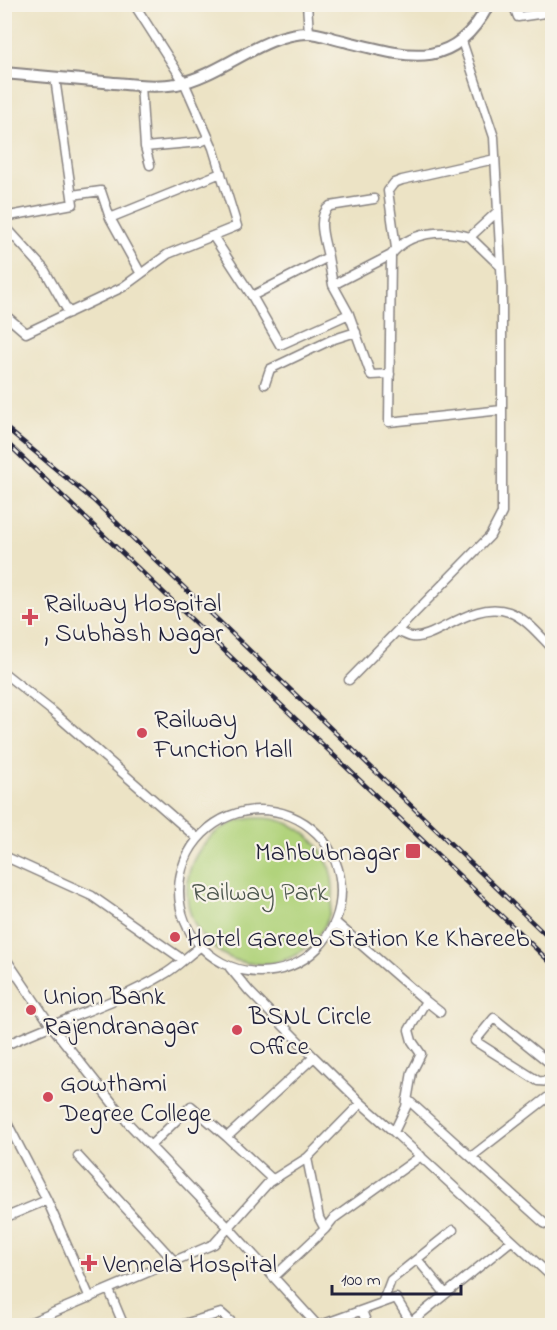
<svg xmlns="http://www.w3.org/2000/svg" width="557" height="1330" font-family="'Indie Flower',sans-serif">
  <rect width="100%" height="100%" fill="#f7f3e8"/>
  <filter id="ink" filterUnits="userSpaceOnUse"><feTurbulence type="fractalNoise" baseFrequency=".0167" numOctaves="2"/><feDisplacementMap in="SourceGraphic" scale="12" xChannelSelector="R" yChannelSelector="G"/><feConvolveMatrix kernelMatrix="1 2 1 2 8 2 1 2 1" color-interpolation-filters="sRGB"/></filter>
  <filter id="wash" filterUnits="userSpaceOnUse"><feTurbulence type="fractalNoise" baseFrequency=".008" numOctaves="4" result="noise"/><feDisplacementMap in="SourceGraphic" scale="24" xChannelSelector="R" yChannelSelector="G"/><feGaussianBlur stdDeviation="1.35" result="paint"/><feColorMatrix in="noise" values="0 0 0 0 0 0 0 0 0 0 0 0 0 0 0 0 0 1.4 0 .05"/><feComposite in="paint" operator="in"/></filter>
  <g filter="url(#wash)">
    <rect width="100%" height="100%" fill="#ece3c5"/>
    <!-- green -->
    <path fill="#b1d37b" stroke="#6a7a5b" stroke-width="1.5" d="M187 891a73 73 0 1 1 146 0a73 73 0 1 1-146 0Z"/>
  </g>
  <g filter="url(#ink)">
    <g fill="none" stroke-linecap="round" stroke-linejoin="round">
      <!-- minor casing -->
      <g stroke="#878280" stroke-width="11">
        <path id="minor" d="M307,4L309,33
          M513,4L518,17L552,12
          M141,85L145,147L200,142L209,138
          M145,147L150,165
          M72,195L101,191L110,218
          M498,211L470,237L501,267
          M4,217L73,204L55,78
          M4,225L44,269L69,313
          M213,236L252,296
          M470,237C444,229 409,231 391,255L389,422L502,410
          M396,248L388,191L394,183L402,180L495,159
          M328,257C325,241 315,217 330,206L374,199
          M141,274L110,218L221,173
          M333,285L349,314L280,345L252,296L328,257L333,285L391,255
          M4,314L26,333L123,287L168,254L237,226L213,148L184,82L134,4
          M349,314L371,375L390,374
          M265,384L270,369L331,340L356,332
          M399,632C403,633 408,637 412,637C435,641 472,599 509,612C526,618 540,636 552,648
          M4,673L52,711L197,838
          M349,680L490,536L502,513V286L494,137L462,41
          M179 891a81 81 0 1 1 162 0a81 81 0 1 1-162 0Z
          M4,856L92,896L182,959
          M4,956L50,1024L129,1124L229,1228L318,1326
          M230,968L249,991L314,1057
          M426,1001L440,1012
          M4,1046C56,1021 113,1005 163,975C176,968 187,956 200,947
          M552,1065L494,1018L475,1041L538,1081L552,1082
          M407,1099L544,1223L552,1227
          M4,1117L47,1200L90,1298
          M394,1132L552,1277
          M150,1146L191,1106L227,1137
          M78,1156L175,1262
          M471,1157L552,1094
          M307,1158L319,1218L325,1229L333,1219L421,1156
          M272,1179L227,1137L314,1057L361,1103
          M4,1218L47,1200
          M417,1259L445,1293
          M274,1277L325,1229
          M109,1290L124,1326
          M383,1301L391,1280L453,1230
          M362,1311L368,1326
          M411,1322L511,1241
          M22,1326L214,1244L269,1182L307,1158L361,1103L394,1132L406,1107L412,1072L421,1054L412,1041L409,1030L426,1001L335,922
          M177,1326L221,1313L236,1326
          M318,1326L396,1298L413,1326"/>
      </g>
      <!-- major casing -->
      <g stroke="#878280" stroke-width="14">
        <path id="major" d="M4,73C38,76 71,79 104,82C128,84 153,88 177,84C222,75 263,33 308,33C320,33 333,39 344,41C408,57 452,73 489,4"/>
      </g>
      <!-- minor -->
      <use href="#minor" stroke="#fff" stroke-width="8"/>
      <!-- major -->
      <use href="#major" stroke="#fff" stroke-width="10"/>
      <!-- rail casing -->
      <g stroke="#22223b" stroke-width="4.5">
        <path id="rail" d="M4,426L93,500L552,941
          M4,440L552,964"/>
      </g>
      <!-- rail -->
      <use href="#rail" stroke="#f7f3e8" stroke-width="2" stroke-dasharray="7" stroke-linecap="butt"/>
    </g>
  </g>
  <!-- markers -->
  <g fill="#d1495b" stroke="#f7f3e8" stroke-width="2">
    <path d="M27 608h6v6h6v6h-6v6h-6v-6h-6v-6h6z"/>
    <circle cx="142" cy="733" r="6"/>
    <rect x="405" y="843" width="16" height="16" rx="3"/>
    <circle cx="175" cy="937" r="6"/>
    <circle cx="31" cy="1010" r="6"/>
    <circle cx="237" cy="1030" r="6"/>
    <circle cx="48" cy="1097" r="6"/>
    <path d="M86 1254h6v6h6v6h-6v6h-6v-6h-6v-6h6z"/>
  </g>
  <g text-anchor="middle" stroke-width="4.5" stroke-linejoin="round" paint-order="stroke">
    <!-- poi labels -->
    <g font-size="26" fill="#22223b" stroke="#f7f3e8" text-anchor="start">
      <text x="44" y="611">Railway Hospital<tspan x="44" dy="30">, Subhash Nagar</tspan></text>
      <text x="154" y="727">Railway<tspan x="154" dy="30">Function Hall</tspan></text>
      <text x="400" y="860" text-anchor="end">Mahbubnagar</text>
      <text x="187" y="946">Hotel Gareeb Station Ke Khareeb</text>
      <text x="43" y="1004">Union Bank<tspan x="43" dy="30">Rajendranagar</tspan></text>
      <text x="249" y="1024">BSNL Circle<tspan x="249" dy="30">Office</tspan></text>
      <text x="60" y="1091">Gowthami<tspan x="60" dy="30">Degree College</tspan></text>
      <text x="103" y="1272">Vennela Hospital</text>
    </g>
    <!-- park labels -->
    <g font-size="26" fill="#4d574e" stroke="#f7f3e8">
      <text x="260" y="900">Railway Park</text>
    </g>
  </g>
  <!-- margin -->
  <rect width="557" height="1330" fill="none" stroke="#f7f3e8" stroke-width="24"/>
  <!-- scale -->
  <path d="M332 1285v9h129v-9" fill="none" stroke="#22223b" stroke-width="3"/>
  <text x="341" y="1285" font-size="18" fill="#22223b" stroke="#f7f3e8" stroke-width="4.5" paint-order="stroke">100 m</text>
</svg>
